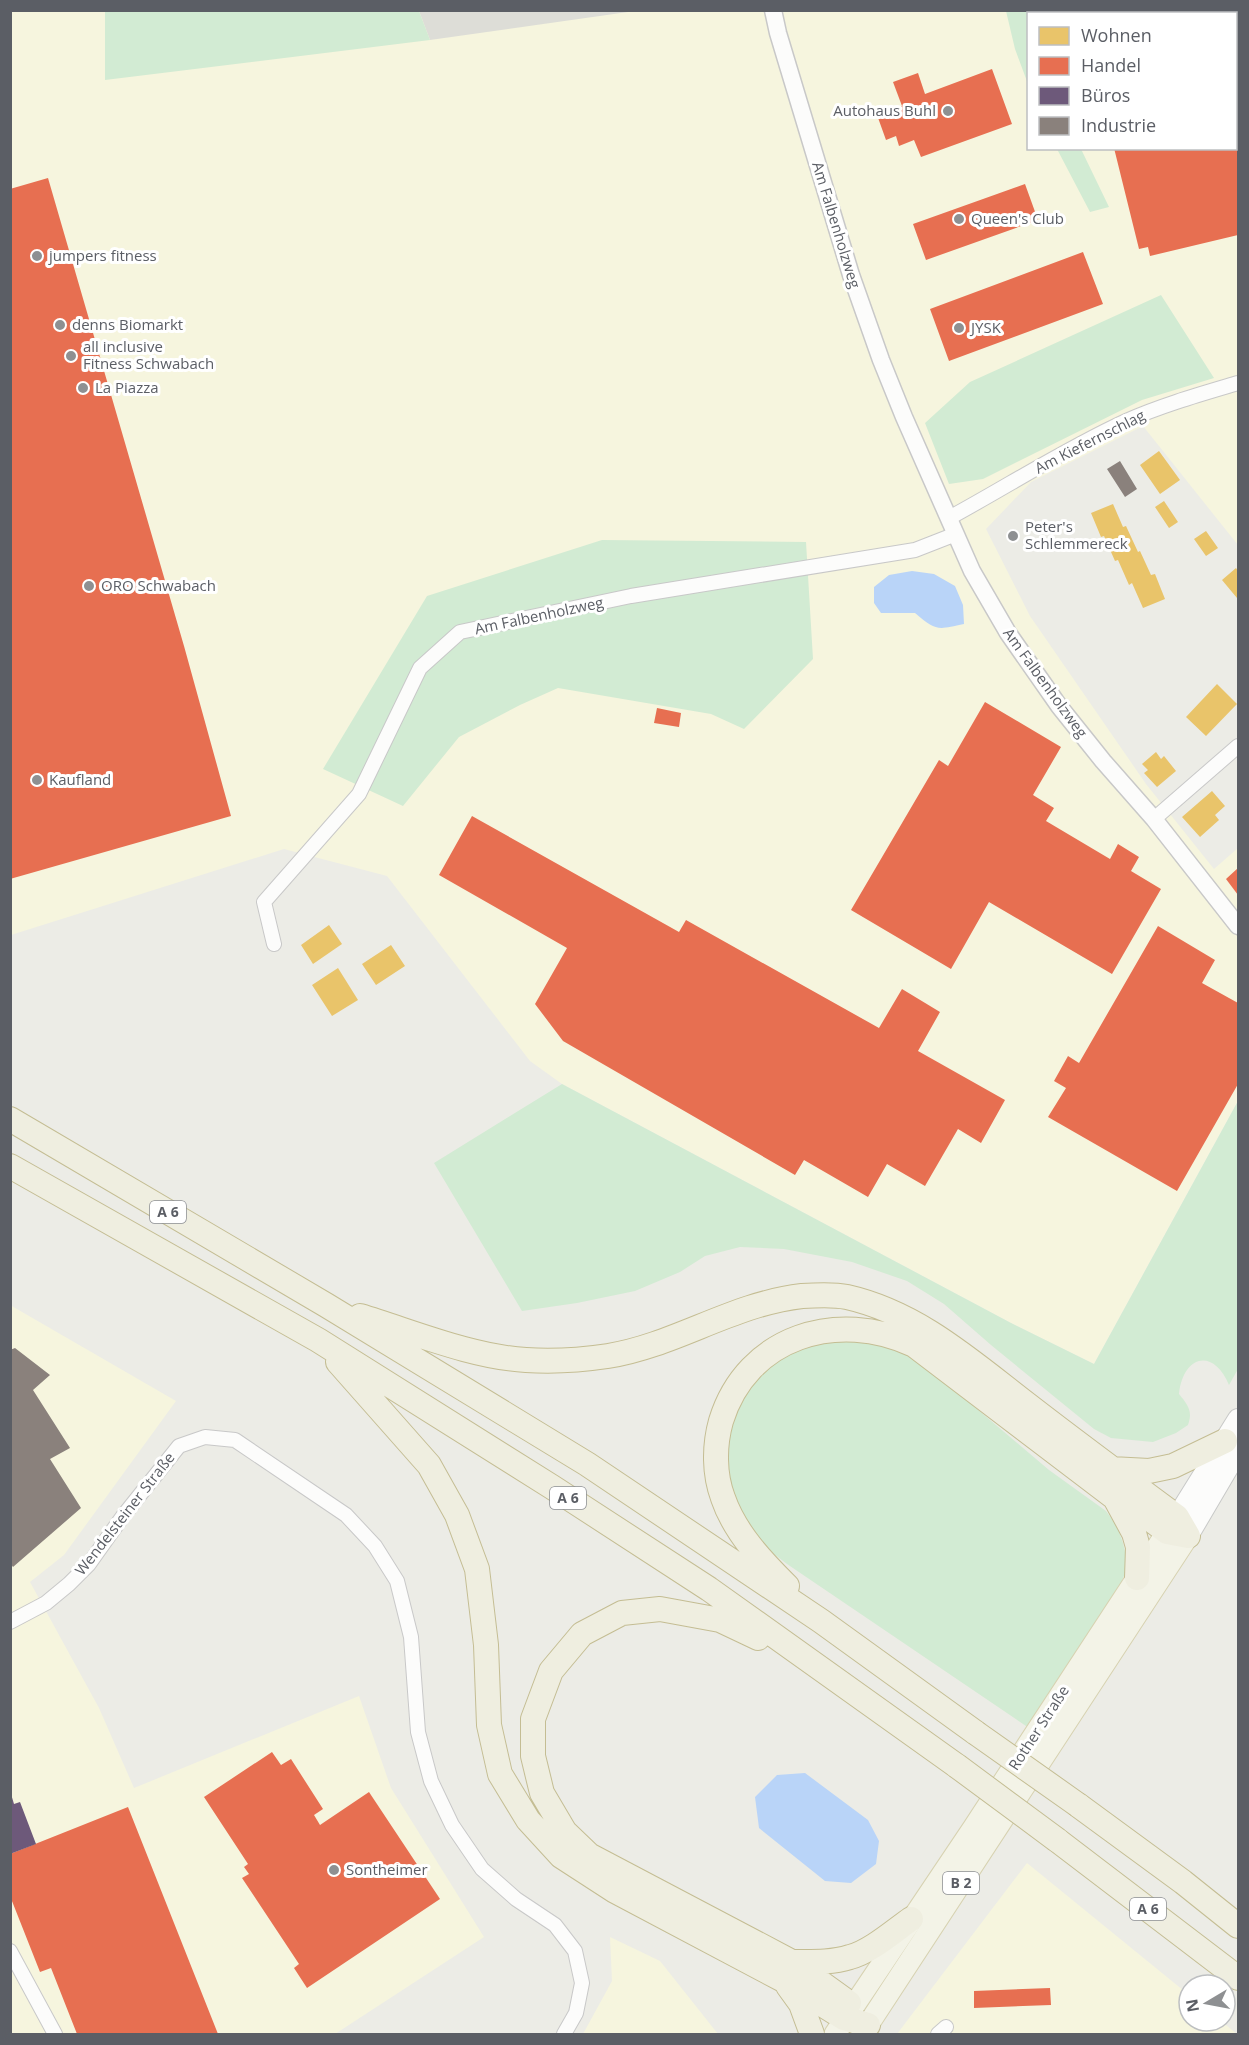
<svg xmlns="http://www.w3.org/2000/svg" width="1249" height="2045" font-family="'Open Sans',sans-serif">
  <rect width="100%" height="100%" fill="#ecece6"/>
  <!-- commercial -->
  <path fill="#f6f5de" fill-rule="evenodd" d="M11,11H1238V545L1143,426L1031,482L986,529L1030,616L1146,784L1214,869L1238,848V1101L1094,1364L1011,1323L562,1084L530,1061L387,876L284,849L11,935ZM1028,14H1236V148H1028Z
    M10,1305L176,1401L64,1555L30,1582L99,1708L134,1788L359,1696L391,1788L484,1937L335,2034H11Z
    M1027,1863L1189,1995V2021H1221L1237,2034H897Z
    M610,1937L660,1961L718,2034H583L612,1981Z"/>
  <!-- industrial -->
  <path fill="#ddddd7" d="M419,11H635L430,40Z"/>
  <!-- green -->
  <path fill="#d2ebd3" d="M1238,10V14H1028V84L1015,49L1006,11Z
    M105,11H419L430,40L105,80Z
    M1057,149H1081L1109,207L1090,212Z
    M1161,295L1214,378L1142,400L983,479L949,484L925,423L970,382Z
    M602,540L806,542L813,659L744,729L711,714L558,688L520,705L459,737L403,806L323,769L427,596Z
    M562,1084L1011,1323L1094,1364L1238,1101V1369L1229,1385C1213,1347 1183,1356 1179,1394C1188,1405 1193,1411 1188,1425L1176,1433L1153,1442L1111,1438L1094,1429L991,1345L944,1304L907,1281L852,1262L784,1249L740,1247L705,1256L680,1272L635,1291L577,1303L522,1311L434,1163Z
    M821,1341H869L909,1356L957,1392L1049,1470L1106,1511L1117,1526L1123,1543L1126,1556L1125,1573L1121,1584L1029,1728L787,1564L766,1548L747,1529L728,1477L725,1441L733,1413L763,1369L794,1349Z"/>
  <!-- water -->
  <path fill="#b9d4f8" d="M912,571L934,574L955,586L963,605L964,624C937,630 936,631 915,613H881L874,603V587L889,575Z
    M805,1773L868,1820L879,1841L876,1864L851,1883L825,1881L759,1828L755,1797L777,1775Z"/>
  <!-- homes -->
  <path fill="#e9c46a" d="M1159,451L1180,480L1160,494L1140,465Z
    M1164,501L1178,522L1169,528L1155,507Z
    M1113,504L1123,527L1126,526L1138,552L1140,551L1151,575L1155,574L1165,599L1143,608L1132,583L1129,585L1118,560L1115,561L1104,536L1101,537L1091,513Z
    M1206,531L1218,548L1206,556L1194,539Z
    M1236,568L1238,571L1237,598L1222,580Z
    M1217,684L1237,704L1206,736L1186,717Z
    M1156,752L1161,759L1164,756L1176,771L1157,787L1144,773L1148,770L1142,764Z
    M1212,791L1225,806L1215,815L1219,820L1200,837L1182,817Z
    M329,925L342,944L313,964L301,945Z
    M391,945L405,966L376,985L362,964Z
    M338,968L358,1000L332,1016L312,985Z"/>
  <!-- shops -->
  <path fill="#e76f51" d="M992,69L1012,124L921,157L914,140L899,146L896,136L886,140L877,115L902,106L893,82L918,73L925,94Z
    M1236,107L1238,116V235L1150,256L1148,247L1139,249L1114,148H1236Z
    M48,178L184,646L231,816L10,879V189Z
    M1025,184L1038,220L926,260L913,224Z
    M1083,252L1103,304L949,361L930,309Z
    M985,702L1061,747L1033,795L1054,808L1046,821L1110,859L1118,844L1139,857L1131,871L1161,889L1112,974L989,902L951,969L851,910L939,760L948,766Z
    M657,708L681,713L679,727L654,723Z
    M472,816L679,932L686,920L879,1028L902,989L940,1012L918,1051L1005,1100L981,1143L958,1129L925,1186L887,1164L868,1197L804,1160L795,1175L563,1041L535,1004L567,948L439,875Z
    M1238,868V895L1226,879Z
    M1158,926L1215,960L1202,983L1238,1003V1084L1177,1191L1048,1117L1066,1088L1054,1081L1068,1056L1079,1063Z
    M272,1752L281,1765L291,1759L323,1809L314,1815L320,1825L369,1792L440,1899L307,1988L294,1968L299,1964L242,1878L249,1874L244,1867L248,1864L204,1797Z
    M128,1807L218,2034H77L51,1968L40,1972L10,1896V1854Z
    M1050,1988L1051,2005L974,2008V1991Z"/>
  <!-- offices -->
  <path fill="#6d597a" d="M11,1794L14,1804L20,1802L36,1844L10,1854Z"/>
  <!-- industry -->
  <path fill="#8a817c" d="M1120,461L1137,489L1125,497L1107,469Z
    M15,1348L50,1375L33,1390L70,1448L50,1459L81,1508L13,1567L10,1563V1350Z"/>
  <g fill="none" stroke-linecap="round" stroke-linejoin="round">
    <!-- minor casing -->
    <g stroke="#c8c8c8" stroke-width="16">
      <path id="minor" d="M949,518C1008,486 1065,449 1126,421C1162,405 1201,394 1238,383
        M1154,819L1238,746
        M274,944L264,902L359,794L420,668L460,632L631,596L915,550L956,534
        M10,1622L46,1603L69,1584L89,1564L123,1516L179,1446L205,1437L235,1440L346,1515L375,1546L397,1581L411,1637L418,1732L431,1781L452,1825L482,1869L516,1899L555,1925L575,1951L582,1983L576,2013L564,2034
        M10,1951L55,2034
        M938,2034L946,2027"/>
    </g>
    <!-- tertiary casing -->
    <g stroke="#c8c8c8" stroke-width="19">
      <path id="tertiary" d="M773,10L778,33L851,275L881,360L904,417L972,571L1008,633L1059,706L1103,761L1154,819L1238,926"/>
    </g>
    <!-- secondary casing -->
    <g stroke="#c8c9c8" stroke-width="22">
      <path id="secondary" d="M1177,1517L1238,1419
        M1188,1536L1238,1451"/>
    </g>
    <!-- primary casing -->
    <g stroke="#d7d2b1" stroke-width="23">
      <path id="primary" d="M835,2034L974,1827L1177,1517
        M862,2034L1188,1536"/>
    </g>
    <!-- motorway casing -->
    <g stroke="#c4bd93" stroke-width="26">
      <path id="motorway" d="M10,1119L326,1305L587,1464L821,1621L976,1733
        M10,1166L318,1340L552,1487L709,1589L957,1766
        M360,1316C413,1332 472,1357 526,1360C553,1362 581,1360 608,1356C676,1345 732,1304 802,1296C817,1295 833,1294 847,1297C918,1313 972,1362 1028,1405C1077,1443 1127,1480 1177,1517L1188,1536
        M338,1362L429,1465L457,1515L477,1569L486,1645L489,1725L500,1774L528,1820L561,1856L615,1891L785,1981L844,2018L868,2025
        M1111,1469L1149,1471L1173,1466L1225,1441
        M1115,1498L1134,1533L1138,1547L1137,1578
        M787,1586C762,1561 735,1533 723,1498C714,1474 714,1446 721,1421C747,1336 838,1309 914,1345L1115,1498L1146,1516L1167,1532L1188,1536
        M758,1638L720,1620L660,1609L622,1613L582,1634L551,1671L533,1719V1756L542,1793L565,1832L589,1855L792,1962L849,2003
        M1078,1805L1183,1882L1238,1926
        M1057,1840L1238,1978
        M792,1962C812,1962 831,1963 850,1957C870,1952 894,1931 911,1919
        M788,1986L801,2004L812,2034"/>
    </g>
    <!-- minor -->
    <use href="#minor" stroke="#fcfcfb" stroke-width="14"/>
    <!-- tertiary -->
    <use href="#tertiary" stroke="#fcfcfb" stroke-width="16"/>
    <!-- secondary -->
    <use href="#secondary" stroke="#fcfcfb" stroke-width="20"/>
    <!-- primary -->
    <use href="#primary" stroke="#f3f3e7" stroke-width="21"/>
    <!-- motorway -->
    <use href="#motorway" stroke="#efeee0" stroke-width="24"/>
    <!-- motorway-bridge casing -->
    <g stroke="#c4bd93" stroke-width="26" stroke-linecap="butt">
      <path id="motorway-bridge" d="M976,1733L1078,1805
        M957,1766L1057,1840"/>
    </g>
    <!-- motorway-bridge -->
    <use href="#motorway-bridge" stroke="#efeee0" stroke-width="24"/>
  </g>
  <!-- markers -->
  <g fill="#8e9092" stroke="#fff" stroke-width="2">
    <circle cx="948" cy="111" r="6"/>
    <circle cx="959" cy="219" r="6"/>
    <circle cx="37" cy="256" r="6"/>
    <circle cx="60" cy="325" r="6"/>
    <circle cx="959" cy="328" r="6"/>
    <circle cx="71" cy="356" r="6"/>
    <circle cx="83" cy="388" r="6"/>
    <circle cx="1013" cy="536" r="6"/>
    <circle cx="89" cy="586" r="6"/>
    <circle cx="37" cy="780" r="6"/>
    <circle cx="334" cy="1870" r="6"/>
  </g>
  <g text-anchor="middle" stroke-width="6" stroke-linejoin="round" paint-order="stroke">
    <!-- shield labels -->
    <g fill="#fff" stroke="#8c8e93" stroke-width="1.5">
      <rect x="150" y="1201" width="36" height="22" rx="4.5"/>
      <rect x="550" y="1487" width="36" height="22" rx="4.5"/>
      <rect x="943" y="1872" width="36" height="22" rx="4.5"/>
      <rect x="1130" y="1898" width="36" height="22" rx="4.5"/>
    </g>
    <g font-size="14" font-weight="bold" fill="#5b5e65">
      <text x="168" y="1217">A 6</text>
      <text x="568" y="1503">A 6</text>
      <text x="961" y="1888">B 2</text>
      <text x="1148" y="1914">A 6</text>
    </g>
    <!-- poi labels -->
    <g font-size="15" fill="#5b5e65" stroke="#fff" text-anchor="start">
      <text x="936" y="116" text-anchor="end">Autohaus Buhl</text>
      <text x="971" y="224">Queen's Club</text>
      <text x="49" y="261">jumpers fitness</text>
      <text x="72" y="330">denns Biomarkt</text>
      <text x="971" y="333">JYSK</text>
      <text x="83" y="352">all inclusive<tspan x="83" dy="17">Fitness Schwabach</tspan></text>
      <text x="95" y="393">La Piazza</text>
      <text x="1025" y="532">Peter's<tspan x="1025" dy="17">Schlemmereck</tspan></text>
      <text x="101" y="591">ORO Schwabach</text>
      <text x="49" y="785">Kaufland</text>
      <text x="346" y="1875">Sontheimer</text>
    </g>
    <!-- street labels -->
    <g font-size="15" fill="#5b5e65" stroke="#fff">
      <text transform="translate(836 225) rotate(73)" y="5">Am Falbenholzweg</text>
      <text transform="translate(1090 442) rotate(-27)" y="5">Am Kiefernschlag</text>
      <text transform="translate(539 616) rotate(-12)" y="5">Am Falbenholzweg</text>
      <text transform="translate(1045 683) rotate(54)" y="5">Am Falbenholzweg</text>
      <text transform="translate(125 1514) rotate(-52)" y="5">Wendelsteiner Straße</text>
      <text transform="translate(1039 1728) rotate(-57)" y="5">Rother Straße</text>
    </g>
  </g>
  <!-- border -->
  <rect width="1249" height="2045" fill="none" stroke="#5b5e65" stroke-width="24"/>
  <!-- legend -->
  <rect x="1027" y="12" width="210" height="138" fill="#ffffff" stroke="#bdbfc1" stroke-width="1.5"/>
  <rect x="1039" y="27" width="30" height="18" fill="#e9c46a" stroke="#bdbfc1" stroke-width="1.5"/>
  <text x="1081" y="42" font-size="18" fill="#5b5e65">Wohnen</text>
  <rect x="1039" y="57" width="30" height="18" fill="#e76f51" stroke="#bdbfc1" stroke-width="1.5"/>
  <text x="1081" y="72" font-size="18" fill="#5b5e65">Handel</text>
  <rect x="1039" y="87" width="30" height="18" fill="#6d597a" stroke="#bdbfc1" stroke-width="1.5"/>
  <text x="1081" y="102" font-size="18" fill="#5b5e65">Büros</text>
  <rect x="1039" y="117" width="30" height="18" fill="#8a817c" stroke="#bdbfc1" stroke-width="1.5"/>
  <text x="1081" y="132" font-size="18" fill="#5b5e65">Industrie</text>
  <!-- north arrow -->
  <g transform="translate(1207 2003) rotate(260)"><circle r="28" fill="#ffffff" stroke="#bdbfc1" stroke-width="1.5"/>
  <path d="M0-4.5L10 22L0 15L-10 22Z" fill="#8e9092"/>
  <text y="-9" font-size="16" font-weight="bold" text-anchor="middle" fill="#5b5e65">N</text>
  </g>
</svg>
